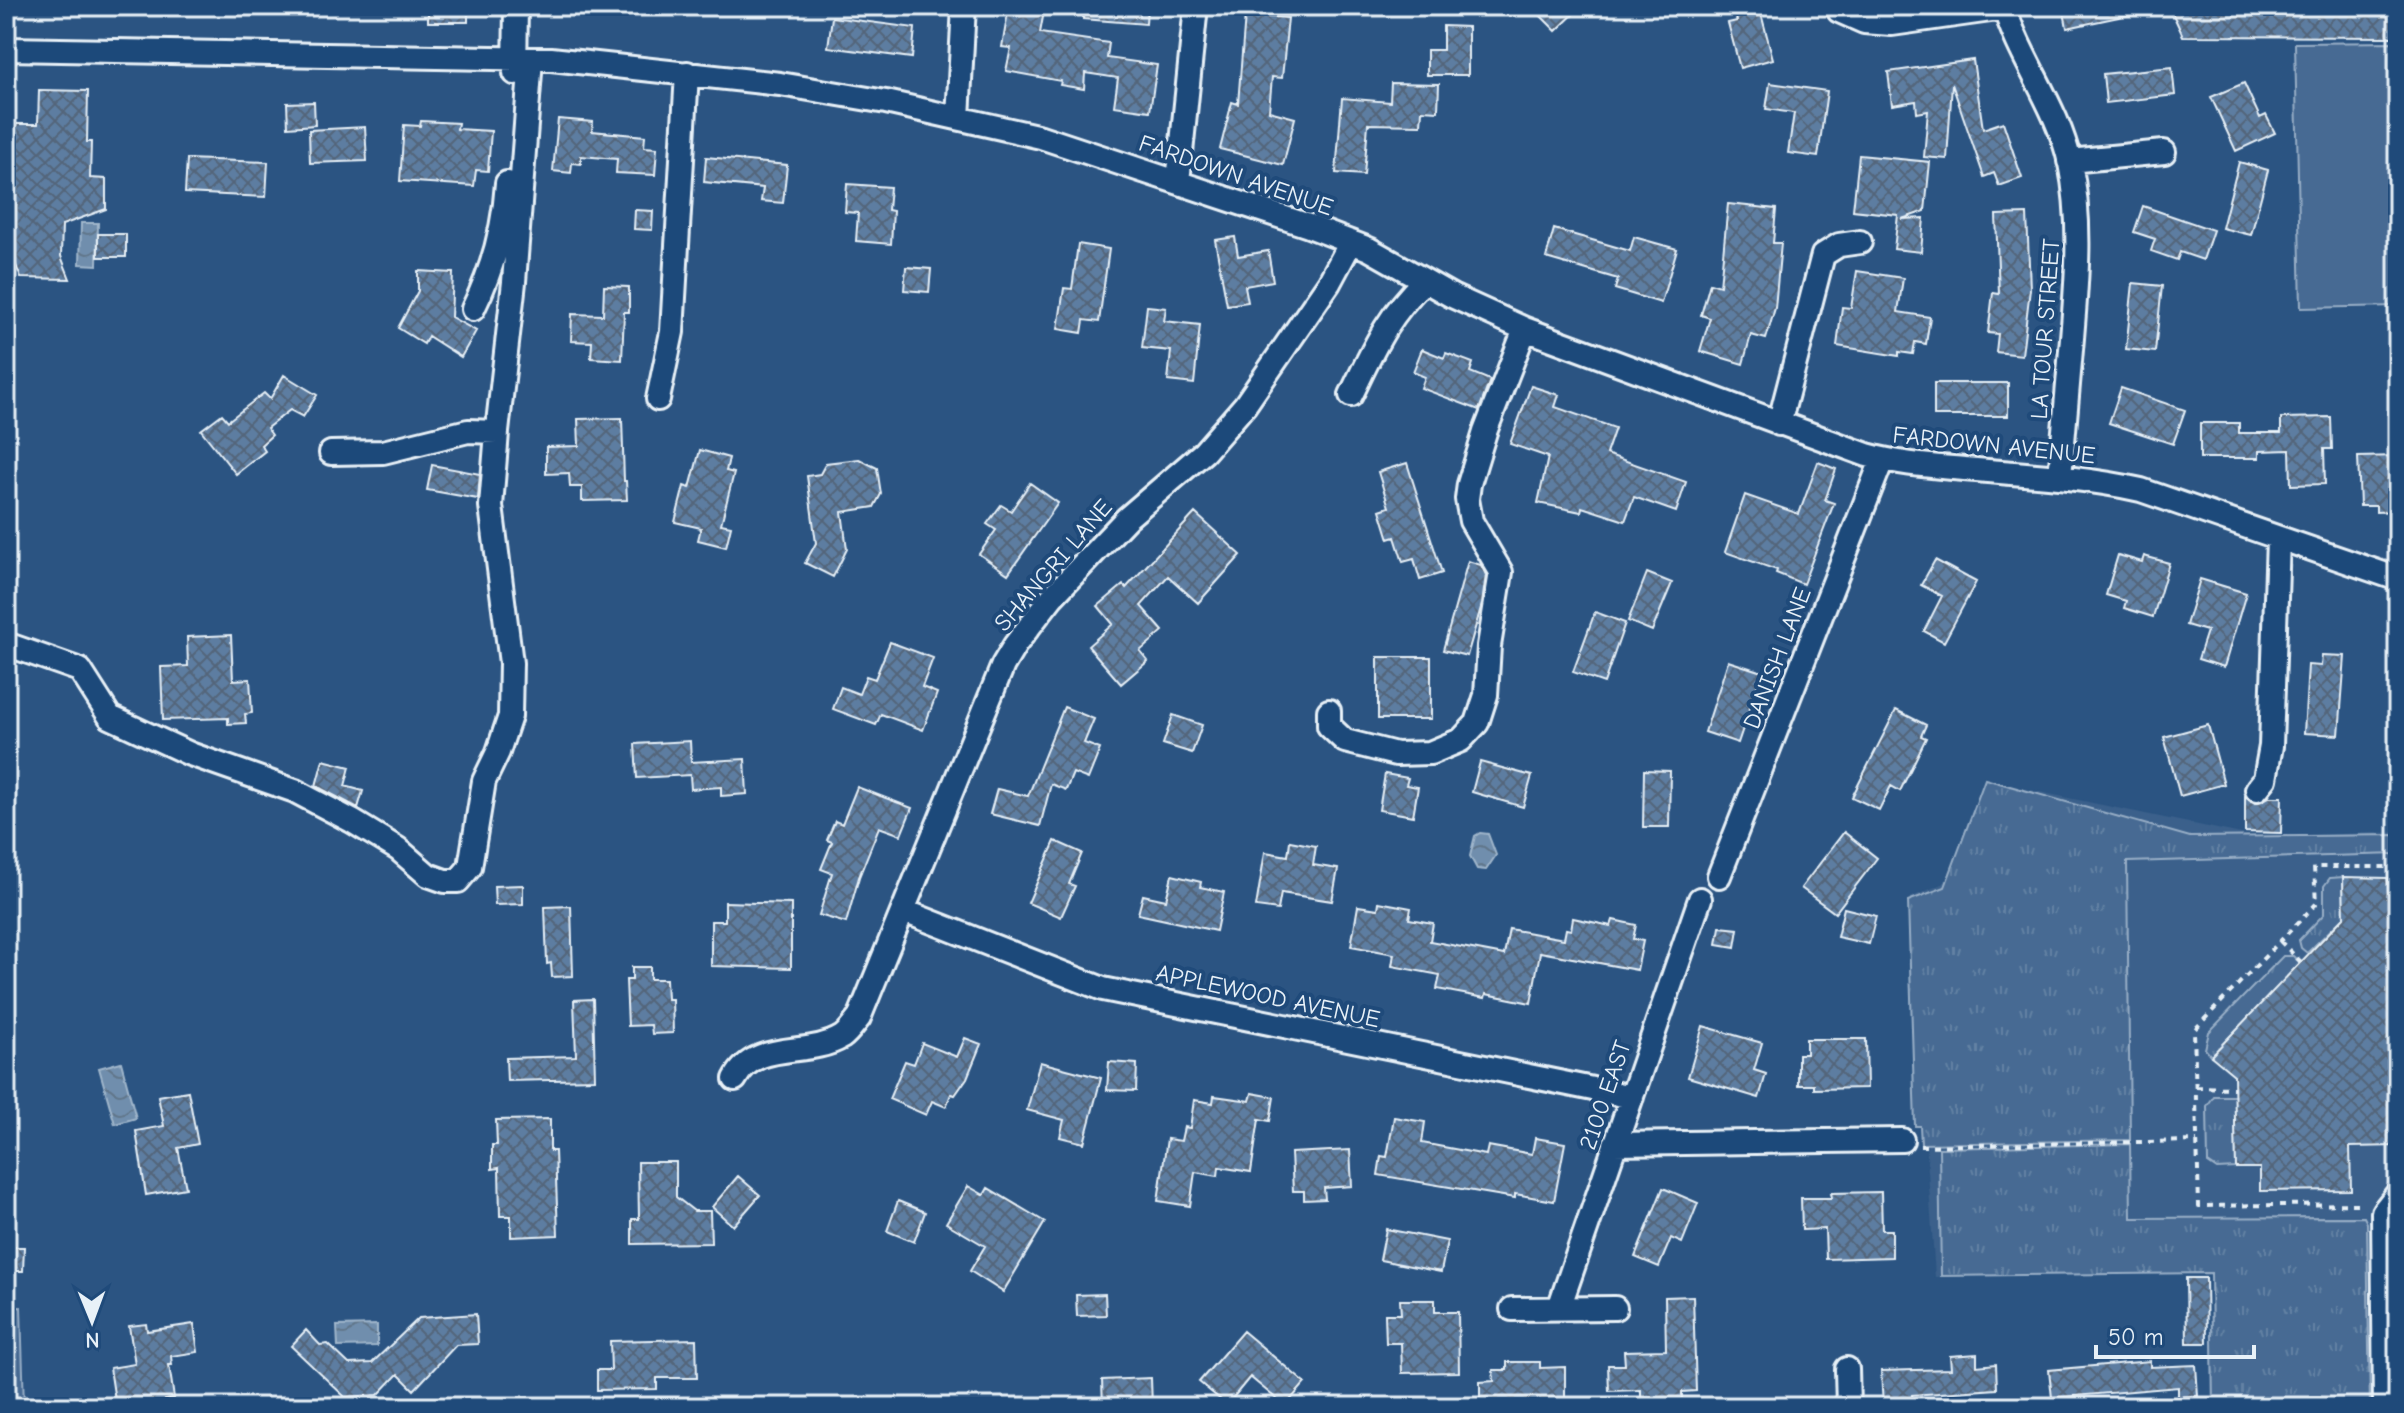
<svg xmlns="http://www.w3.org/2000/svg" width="2404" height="1413" font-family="'Comic Neue',sans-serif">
  <defs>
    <pattern id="grass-tufts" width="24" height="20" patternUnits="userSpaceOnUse" patternTransform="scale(2)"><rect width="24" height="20" fill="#476b93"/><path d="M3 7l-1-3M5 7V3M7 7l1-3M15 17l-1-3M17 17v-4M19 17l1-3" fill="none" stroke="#6281a3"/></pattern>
    <pattern id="water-waves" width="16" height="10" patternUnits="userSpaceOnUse" patternTransform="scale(2)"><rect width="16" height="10" fill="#708ead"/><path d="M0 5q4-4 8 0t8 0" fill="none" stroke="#61768a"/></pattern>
    <pattern id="building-cross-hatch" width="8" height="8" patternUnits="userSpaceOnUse" patternTransform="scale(2)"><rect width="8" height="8" fill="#5d7da1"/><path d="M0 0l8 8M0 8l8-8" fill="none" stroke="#53657a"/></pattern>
  </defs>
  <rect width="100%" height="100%" fill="#2b5482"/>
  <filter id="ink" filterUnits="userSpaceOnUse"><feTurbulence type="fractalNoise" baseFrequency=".0125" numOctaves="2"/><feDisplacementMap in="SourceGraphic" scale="16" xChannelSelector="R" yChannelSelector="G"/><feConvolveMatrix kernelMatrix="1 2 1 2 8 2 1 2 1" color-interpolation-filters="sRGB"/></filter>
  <g filter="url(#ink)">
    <!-- built -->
    <path fill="#3a608b" d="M1992,782L2256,837L2398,832V1271L1935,1277L1910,898L1944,883Z"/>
    <!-- grass -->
    <path fill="url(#grass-tufts)" stroke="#98aec6" stroke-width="2" d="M1985,779L2190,837L2398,835V854L2127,862L2130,1140L1921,1144L1920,1126H1915L1908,901L1945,887Z
      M2343,877L2344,917L2307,953L2301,948L2299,940L2324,914V886L2330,878Z
      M2283,956H2293L2300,963L2211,1056L2205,1049L2209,1032Z
      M2214,1096H2235L2236,1168L2217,1169L2208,1163L2207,1106Z
      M2130,1144L2131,1218L2364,1217L2367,1223L2370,1407H2213L2211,1273L1941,1276L1939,1148Z"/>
    <!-- park -->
    <path fill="#476b93" stroke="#98aec6" stroke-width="2" d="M2398,42V306L2301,308L2295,43Z
      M21,1307L24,1407H6V1308Z"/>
    <!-- water -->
    <path fill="url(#water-waves)" stroke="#a0b6cb" stroke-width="2" d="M81,223H98L97,265L80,264Z
      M1480,833L1488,834L1496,855L1486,870L1477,869L1470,856L1475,836Z
      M121,1062L136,1118L115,1124L99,1068Z
      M377,1325V1346L338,1347L337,1326Z"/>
    <!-- building -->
    <path fill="url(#building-cross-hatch)" stroke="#e8f1f8" stroke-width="2" d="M428,6H468V22H428Z
      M1009,6H1045L1040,33L1109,43L1107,58L1157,65L1150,111L1114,106L1118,78L1085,73L1084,89L1060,85L1061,81L1006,71L1011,48L1002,47Z
      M1084,6H1147L1146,24L1083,19Z
      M1531,6H1582L1556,31Z
      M1751,6H1759L1773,59L1740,68L1728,23L1737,21L1734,11Z
      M2063,6H2133V14L2067,28Z
      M2169,6H2398V37L2183,36Z
      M1245,15L1288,18L1282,78L1272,77L1269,111L1295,118L1283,165L1220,149L1232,102L1238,104Z
      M832,17L915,28L912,58L828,47Z
      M1443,26L1468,27V75H1427V50H1443Z
      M1973,60L1983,129L2003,122L2022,178L1999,186L1994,173L1984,177L1952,84L1947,159L1924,157L1928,111L1917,113L1916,101L1892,105L1888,72Z
      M2172,67L2175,95L2106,103L2103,74Z
      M1391,83L1439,84L1438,111L1422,110L1421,125L1368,124L1364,175L1336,173L1342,98L1390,102Z
      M1770,83L1827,91L1818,157L1788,153L1794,113L1766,109Z
      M2244,83L2260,118L2266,115L2275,133L2236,151L2211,97Z
      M39,90L88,91L87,142H91L90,178L106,179V209L62,225L61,256L70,279L21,278L9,248L11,199H15L16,154H11V124H38Z
      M314,102L315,125L288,127L287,103Z
      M558,119L593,122L592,131L645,136L644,147L657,148L655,175L616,173L617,159L581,156V164L572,163L571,173L553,171Z
      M421,121L458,123L457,129L491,131L488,171L476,170L474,186L400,181L404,125L420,126Z
      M365,127L367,161L310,163L309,130Z
      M1859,155L1930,162L1925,211L1902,219L1924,218L1921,252L1894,249L1898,215L1853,210Z
      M706,157L787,165L783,203L761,201L763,188L704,182Z
      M187,159L268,162L266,197L185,193Z
      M2239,162L2268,170L2251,235L2222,228Z
      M847,184L890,187L888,210L893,211L891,244L856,241L858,213L845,212Z
      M1728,204L1776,209L1773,243H1781L1775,308L1766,339L1751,335L1743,364L1700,351L1710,318L1701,315L1710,283L1720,286Z
      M2143,206L2213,230L2203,260L2180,252L2177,260L2151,251L2155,239L2134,232Z
      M635,210L653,211L652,230L634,229Z
      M2027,214L2030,289L2022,355L1996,352L1998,334L1988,333L1993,293L1999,294L1996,215Z
      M1554,229L1630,251L1634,237L1677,249L1661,303L1615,289L1618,279L1546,258Z
      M98,234H126V257H98Z
      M1235,237L1238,256L1268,251L1273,281L1245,286L1248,302L1227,305L1215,240Z
      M1078,244L1109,249L1099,322L1084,320L1082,333L1058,329L1064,288L1072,289Z
      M906,267L931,269L929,292L904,290Z
      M418,271L453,273L451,317L476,331L461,357L428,336L424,344L398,328L418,291Z
      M1857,271L1903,278L1898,312L1930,317L1926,344L1915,342L1913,354L1899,352V356L1837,346L1842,307L1851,308Z
      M2133,283L2162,286L2155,352L2126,349Z
      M604,286L629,287V312H624L622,360L591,358L592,342L571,341L572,314L603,315Z
      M1147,306L1166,308L1164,321L1200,325L1194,384L1168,381L1171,351L1142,348Z
      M1422,349L1444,358L1446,353L1473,363L1470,372L1490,380L1479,410L1421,388L1425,377L1413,372Z
      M284,375L317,395L303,417L290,410L267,428L272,435L261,445L265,451L236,474L201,430L222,414L228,421L264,393L270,399Z
      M1934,383H2008V416H1934Z
      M1531,386L1559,395L1555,407L1615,428L1606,454L1686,482L1676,512L1634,497L1625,521L1582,507L1581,512L1538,503L1548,457L1510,444Z
      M2121,388L2185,410L2173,444L2109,423Z
      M2331,417L2332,449H2324L2325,484L2291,485L2290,450L2259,451V458H2200V423H2239V433H2281V418Z
      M622,418L624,481H626L627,500L582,501V487H570L569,473L546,474V447L579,446L578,419Z
      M700,450L729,458L726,471L734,473L721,524L731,526L726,547L698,540L701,528L675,522L684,486L690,488Z
      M2398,456V511L2376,512V506H2360L2358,457Z
      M859,459L877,468L881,494L874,507L842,512L847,549L833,577L805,563L816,543L807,476L820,474L826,463Z
      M1818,462L1836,469L1825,500L1834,503L1803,584L1776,573L1777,570L1725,552L1745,495L1799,514Z
      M1407,463L1442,573L1420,580L1414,559L1403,562L1395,537L1389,539L1380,510L1389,507L1378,472Z
      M432,465L480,474L478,499L427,490Z
      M1030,483L1058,503L1008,574L979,554L996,530L987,524L1001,505L1011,511Z
      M1195,513L1241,555L1198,603L1168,576L1141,606L1163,631L1140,651L1148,661L1121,684L1088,646L1113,624L1098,606L1123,585L1126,588Z
      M2118,555L2142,562L2144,556L2169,563L2153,617L2124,608L2126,601L2106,595Z
      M1935,560L1976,582L1944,642L1924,631L1942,596L1921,585Z
      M1468,561L1481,565L1486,575L1482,604L1467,656L1443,650Z
      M1647,573L1672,583L1652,631L1628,621Z
      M2200,579L2246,593L2224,667L2198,659L2207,631L2186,625Z
      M1595,612L1625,623L1604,683L1573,672Z
      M231,635L233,680L250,679L252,713L245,714L246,723L228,724V718L163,720L161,667L188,666L187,637Z
      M890,642L933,658L922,687L937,693L923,730L881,714L876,725L833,709L841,687L859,694L866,676L875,679Z
      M2322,655L2345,656L2339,735L2304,733L2308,665L2321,666Z
      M1378,657H1431V719H1378Z
      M1728,661L1762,672L1738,743L1705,732Z
      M1064,707L1094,719L1084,743L1100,749L1088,779L1073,773L1066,790L1051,784L1040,826L990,814L997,789L1028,796Z
      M1896,710L1926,725L1921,736L1926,738L1900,791L1891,786L1879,810L1852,797Z
      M1173,715L1202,725L1192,753L1163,744Z
      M2208,725L2224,784L2180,796L2164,737Z
      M690,741L691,762L745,759L747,794L721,796V787L691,789L690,775L637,778L635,744Z
      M323,760L350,767L345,786L363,791L358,808L316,786Z
      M1480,762L1532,776L1523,807L1472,792Z
      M1644,770L1670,771L1669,827H1643Z
      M1385,774L1408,778L1406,785L1418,787L1413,816L1379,810Z
      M857,787L912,808L901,835L879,827L859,877L846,923L819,915L832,873L821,869L832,842L827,840L835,821L842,824Z
      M2245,796L2256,803L2269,797H2282L2281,833L2245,832Z
      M1844,832L1877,858L1835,913L1801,888Z
      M1055,841L1082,853L1069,884L1075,886L1061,917L1028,903Z
      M1290,841L1316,846L1313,865L1338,869L1332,901L1281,893L1278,910L1256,907L1265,852L1288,856Z
      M1172,875L1201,882L1200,887L1224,892L1216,931L1138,914L1143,895L1166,900Z
      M2343,877L2388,878L2389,893H2398V1146L2350,1147L2351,1190L2260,1191V1168H2236L2234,1075L2211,1056L2344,917Z
      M523,885V904L495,905L494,886Z
      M725,902L791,904V968L711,966V921H725Z
      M1379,902L1411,908L1409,919L1433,923L1430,941L1504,955L1509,929L1564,939L1566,929L1571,930L1573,918L1611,926L1613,920L1636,925L1633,939L1643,941L1637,970L1540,952L1531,1003L1486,994L1485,998L1437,989L1440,975L1392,966L1394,954L1351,946L1358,906L1378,909Z
      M571,906L573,976L552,977L551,963L547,964L545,907Z
      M1844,908L1876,916L1869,944L1837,937Z
      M1720,927L1738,929L1735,947L1717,944Z
      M632,967H650V979H666L667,999H672L673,1033L652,1034L651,1025L628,1026L626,980H632Z
      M593,999L595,1079L507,1081L506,1058L576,1056L574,1000Z
      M1703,1026L1762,1043L1754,1070L1766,1074L1759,1098L1688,1077Z
      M965,1038L981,1044L967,1078L955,1095L951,1094L946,1107L932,1101L926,1115L889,1099L905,1061L914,1064L922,1043L957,1057Z
      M1806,1039H1866L1867,1088L1814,1089V1085H1798V1054H1806Z
      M1040,1062L1101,1078L1084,1143L1060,1137L1064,1120L1027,1110Z
      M1109,1062L1137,1064L1136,1091L1107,1090Z
      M188,1091L198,1144L178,1148L186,1188L146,1195L136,1131L164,1126L158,1096Z
      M1252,1093L1274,1097L1270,1121L1259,1119L1251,1172L1219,1167L1218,1176L1195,1172L1190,1206L1158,1201L1167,1139L1181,1141L1184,1127L1190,1128L1194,1100L1213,1103L1214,1096L1250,1101Z
      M1394,1117L1425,1122L1422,1143L1486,1155L1488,1146L1532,1154L1535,1138L1565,1143L1554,1201L1515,1194V1198L1378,1175L1381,1156L1387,1157Z
      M550,1119V1151H555L558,1235L511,1237V1216H500L499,1168L492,1169V1145H497L496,1120Z
      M1350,1150L1352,1186L1324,1188L1325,1199L1304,1200V1191H1293L1291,1153Z
      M638,1162H676V1197L694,1211H710L711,1243L632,1244V1219H639Z
      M738,1176L760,1195L733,1226L712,1207Z
      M968,1186L984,1195L988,1188L1045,1222L1003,1292L970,1271L985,1246L946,1223Z
      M1663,1188L1698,1203L1682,1243L1671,1238L1659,1267L1635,1257Z
      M1881,1192L1882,1230H1892V1257L1826,1259L1825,1229L1802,1230L1801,1198H1832L1831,1193Z
      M898,1201L925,1212L914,1242L887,1231Z
      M1386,1229L1447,1241L1441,1272L1380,1260Z
      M6,1247H24L23,1271H6Z
      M2186,1278H2206L2207,1343H2187Z
      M1105,1294L1106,1315L1077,1316L1076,1295Z
      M1693,1296L1696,1391L1682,1392V1407H1641V1390L1609,1391L1608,1365H1625L1624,1351L1666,1350L1665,1297Z
      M1400,1300H1435V1312H1458L1459,1372L1402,1373L1401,1343H1386L1385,1314H1401Z
      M476,1314L478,1344L456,1345L414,1390L398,1374L378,1395L345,1397L291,1346L306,1330L320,1345L328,1344L349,1364L372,1363L419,1318Z
      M146,1324L147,1331L194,1324L198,1352L171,1356L172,1365H169L174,1398L165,1400L166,1407H116L110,1368L135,1364L129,1326Z
      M1243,1331L1305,1383L1285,1406L1250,1377L1227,1405L1199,1382Z
      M696,1339L697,1378H657V1389L597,1390V1370H611L610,1341Z
      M1977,1354V1366L1996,1364L1997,1389L1912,1395V1404L1883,1407L1881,1371L1951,1369L1950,1356Z
      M2150,1361V1367L2196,1365L2198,1396L2178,1397V1387L2052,1398L2049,1370Z
      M1507,1362H1540V1368L1565,1367V1407H1480V1382L1494,1381L1493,1370H1507Z
      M1151,1378L1152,1407H1103L1102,1380Z"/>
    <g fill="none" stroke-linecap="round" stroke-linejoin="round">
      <!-- minor casing -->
      <g stroke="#e8f1f8" stroke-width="28">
        <path id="minor" d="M2004,6C2020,60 2058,107 2070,163C2082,221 2077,279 2072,338C2068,384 2064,431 2060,477
          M1839,11L1864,22L1892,24L2005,8
          M6,49L551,59L780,84L886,102L1041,137L1306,225L1369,249L1452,296L1525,329L1867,455C1899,464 1931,466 1964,469C2023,474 2083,477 2141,490L2398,579
          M515,73L516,6
          M958,118L964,6
          M2069,161L2164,152
          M1178,182L1196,6
          M473,309C493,269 504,228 507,183
          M1351,395C1374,348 1386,318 1424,281
          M658,399L672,332L687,73
          M1779,424L1823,255L1839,245L1860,242
          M497,432L514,282L531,59
          M6,644L80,670L110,717L190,754L295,791L352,821L398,849L428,875L445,881H458L470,867L484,781L498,752L510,716L511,663L491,506L497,432L468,431L383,452L331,453
          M1329,711V726L1345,741L1396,754L1430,753L1461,740L1477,723L1486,695L1489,646L1501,572L1471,521L1467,499L1469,484L1485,432L1525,329
          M2257,789L2265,779L2271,746L2278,539
          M1719,876L1882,460
          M904,911L1103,989L1632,1097
          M735,1079C756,1039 807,1058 842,1037C848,1033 854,1024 859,1018L1003,665L1015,645L1052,597L1127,518L1204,452L1245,405L1329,283L1351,242
          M1615,1144L1902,1140
          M1559,1308L1700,899
          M1512,1309L1615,1308
          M1847,1369L1848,1407
          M2385,1407L2383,1212L2398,1193"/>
      </g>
      <!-- path -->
      <path stroke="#e8f1f8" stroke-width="4" stroke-dasharray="6 6" stroke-linecap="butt" d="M2280,941L2301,962
        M2196,1087L2234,1088
        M1920,1146L2197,1141
        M2357,1204L2199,1206L2194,1030L2316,904L2314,867H2398"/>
      <!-- minor -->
      <use href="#minor" stroke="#1f4a7a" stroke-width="22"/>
    </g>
  </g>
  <g text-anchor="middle" stroke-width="8" stroke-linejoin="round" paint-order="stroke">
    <!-- street labels -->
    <g font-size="24" fill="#e8f1f8" stroke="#1f4a7a">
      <text transform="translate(1236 175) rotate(19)" y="8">FARDOWN AVENUE</text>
      <text transform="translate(2045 329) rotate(-86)" y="8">LA TOUR STREET</text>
      <text transform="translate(1994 445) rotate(6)" y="8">FARDOWN AVENUE</text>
      <text transform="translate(1053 565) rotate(-49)" y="8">SHANGRI LANE</text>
      <text transform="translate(1777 658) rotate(-69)" y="8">DANISH LANE</text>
      <text transform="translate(1268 996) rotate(12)" y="8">APPLEWOOD AVENUE</text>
      <text transform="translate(1605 1095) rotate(-71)" y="8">2100 EAST</text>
    </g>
  </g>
  <!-- margin -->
  <rect width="2404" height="1413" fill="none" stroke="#1f4a7a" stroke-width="32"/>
  <rect x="16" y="16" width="2372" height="1381" fill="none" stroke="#e8f1f8" stroke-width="3" filter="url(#ink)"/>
  <!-- north arrow -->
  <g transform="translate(92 1321) rotate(179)" stroke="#1f4a7a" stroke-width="6" paint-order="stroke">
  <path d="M0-6L14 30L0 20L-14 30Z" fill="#e8f1f8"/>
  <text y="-12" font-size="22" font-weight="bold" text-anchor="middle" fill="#e8f1f8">N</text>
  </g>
  <!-- scale -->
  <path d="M2096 1345v12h158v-12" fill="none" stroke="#e8f1f8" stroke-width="4"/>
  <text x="2108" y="1345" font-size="24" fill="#e8f1f8" stroke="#1f4a7a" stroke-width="6" paint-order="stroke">50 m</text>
</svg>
